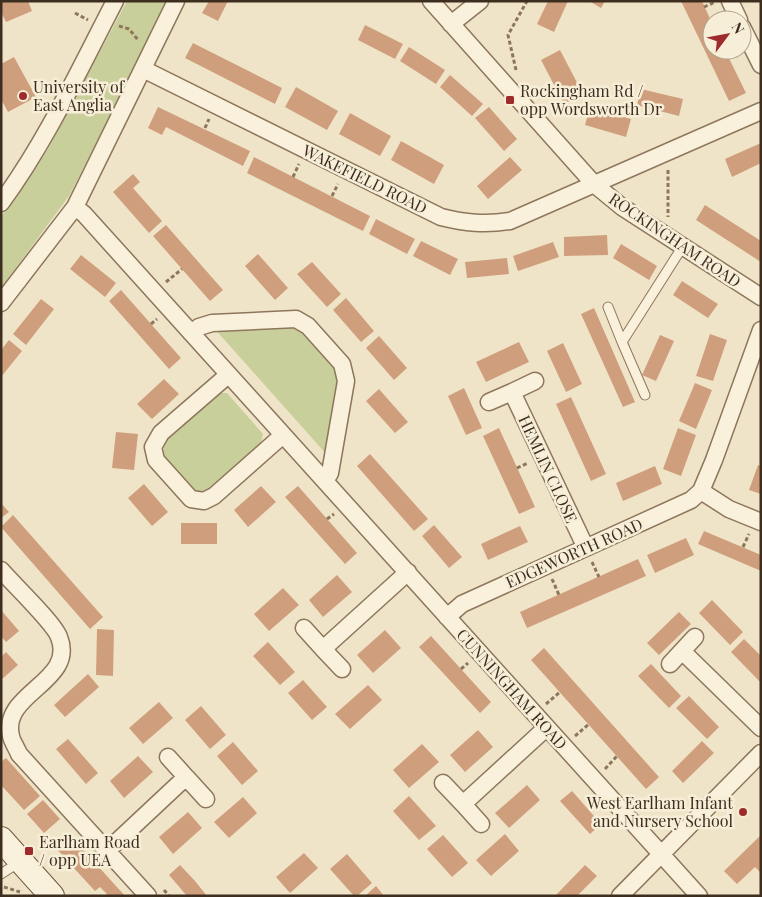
<svg xmlns="http://www.w3.org/2000/svg" width="762" height="897" font-family="'Playfair Display',serif">
  <rect width="100%" height="100%" fill="#f0e4c8"/>
  <!-- grass -->
  <path fill="#c9cf9b" d="M127,1H168L69,196L1,288V217L47,151Z
    M290,324L302,328L336,366L340,379L328,456L213,327Z
    M221,393H227L263,434L260,447L214,488L207,491H193C180,476 155,460 167,438L214,396Z"/>
  <!-- building -->
  <path fill="#cf9f7d" d="M1,1H28L32,11L6,22L1,12Z
    M209,1H228L218,21L202,13Z
    M548,1H568L554,32L537,24Z
    M589,1H605L601,8Z
    M681,1H702L712,23V50H725L746,93L729,101Z
    M365,25L403,44L395,59L358,40Z
    M193,43L282,88L275,104L185,58Z
    M409,47L445,70L436,84L400,61Z
    M560,50L583,94L564,104L541,60Z
    M14,57L36,97L8,112L1,99V64Z
    M450,75L483,104L472,116L440,87Z
    M296,87L338,111L327,130L285,107Z
    M641,89L683,99L679,116L637,105Z
    M158,107L250,151L243,166L166,127L162,135L148,128Z
    M489,107L517,139L504,151L475,118Z
    M590,107L631,119L626,137L585,125Z
    M350,113L391,136L380,156L339,134Z
    M401,141L444,165L434,184L391,160Z
    M761,143V163L732,177L725,159Z
    M254,157L370,216L363,231L247,173Z
    M510,157L522,170L488,199L477,186Z
    M133,174L140,182L133,188L162,221L149,233L113,192Z
    M705,205L761,241V262L696,220Z
    M376,219L415,239L407,254L369,234Z
    M166,225L223,290L210,301L153,236Z
    M607,235L608,255L564,256V237Z
    M421,241L458,259L450,275L413,256Z
    M553,242L559,257L518,271L513,256Z
    M621,244L657,266L649,280L613,258Z
    M258,254L288,288L275,300L245,266Z
    M81,255L116,283L105,297L70,269Z
    M507,258L509,274L467,278L465,262Z
    M312,262L341,294L327,307L297,274Z
    M682,281L718,304L708,318L673,295Z
    M121,290L181,358L169,369L109,301Z
    M346,298L374,331L361,342L333,310Z
    M41,299L54,309L26,345L13,334Z
    M594,308L635,402L623,407L581,314Z
    M710,334L727,340L713,381L696,376Z
    M660,335L674,341L656,381L642,375Z
    M379,336L407,368L394,380L366,348Z
    M9,340L22,351L1,377V350Z
    M519,342L529,362L486,382L476,362Z
    M563,343L582,384L566,392L547,351Z
    M164,379L179,394L152,419L137,404Z
    M695,383L712,390L696,429L679,421Z
    M464,388L482,428L466,435L448,396Z
    M379,389L408,422L395,433L366,401Z
    M571,397L606,474L591,481L556,404Z
    M499,428L535,507L519,514L483,436Z
    M678,428L696,435L681,476L663,469Z
    M116,432L138,434L134,470L112,468Z
    M370,454L428,519L414,531L357,466Z
    M758,465L761,466V494L749,490Z
    M655,466L662,484L623,501L616,483Z
    M144,484L168,512L152,526L128,498Z
    M261,486L276,502L248,527L234,510Z
    M298,486L357,553L345,564L285,497Z
    M1,503L9,512L1,518Z
    M13,515L103,617L90,629L1,527Z
    M181,523H217V544H181Z
    M434,525L462,557L449,568L422,536Z
    M520,526L528,542L488,560L481,544Z
    M704,531L761,555V571L698,544Z
    M686,538L694,555L655,573L647,555Z
    M638,559L646,576L527,628L520,612Z
    M337,575L352,592L323,617L309,600Z
    M283,588L299,605L269,631L254,614Z
    M712,600L743,632L730,645L699,613Z
    M1,610L19,631L6,642L1,636Z
    M679,612L691,624L659,655L647,643Z
    M97,629L114,630L113,676L96,675Z
    M385,630L401,648L373,673L357,655Z
    M431,636L491,702L480,713L419,647Z
    M744,639L761,656V683L731,652Z
    M268,642L295,672L280,685L253,656Z
    M544,648L659,777L646,789L531,660Z
    M6,652L18,665L1,680V657Z
    M651,664L681,696L669,708L638,676Z
    M88,674L99,687L65,717L54,705Z
    M303,680L327,707L312,720L288,693Z
    M368,685L382,700L350,729L335,714Z
    M689,696L719,727L707,739L676,708Z
    M159,702L173,718L143,744L129,728Z
    M201,706L226,735L210,749L185,720Z
    M478,730L493,747L465,772L450,755Z
    M68,739L98,773L86,784L56,749Z
    M702,741L714,753L683,783L672,771Z
    M233,742L258,771L242,785L217,756Z
    M422,744L439,762L409,788L393,770Z
    M138,756L153,772L124,798L110,781Z
    M6,758L40,796L24,810L1,785V762Z
    M527,785L540,800L509,828L495,813Z
    M572,791L601,824L590,834L560,801Z
    M409,796L436,826L419,840L393,811Z
    M243,797L257,813L229,838L214,822Z
    M43,800L60,819L44,833L27,814Z
    M188,812L202,828L173,854L159,837Z
    M70,834L97,865L125,896H105L107,894L100,887L95,891L71,865L76,860L70,854L65,858L55,847Z
    M505,834L519,851L491,876L476,860Z
    M443,835L468,863L452,877L427,849Z
    M761,835V873L755,867L737,884L724,871Z
    M304,853L318,868L290,893L276,877Z
    M347,854L372,883L357,896H354L330,869Z
    M180,865L195,881L207,896H187L169,875Z
    M585,865L597,876L577,896H555Z
    M376,886L384,896H365Z"/>
  <g fill="none" stroke-linecap="round" stroke-linejoin="round">
    <!-- service casing -->
    <g stroke="#8d765c" stroke-width="11">
      <path id="service" d="M608,307L622,342
        M645,395L622,342L683,246
        M1,874L21,861"/>
    </g>
    <!-- minor casing -->
    <g stroke="#8d765c" stroke-width="19">
      <path id="minor" d="M431,1L594,184L622,207L761,297
        M730,1L739,20
        M451,24L480,1
        M742,27L761,65
        M143,69L441,217C465,223 485,225 510,221L761,111
        M1,203C47,140 79,70 115,1
        M75,207L84,214L699,896
        M1,303L75,207L176,1
        M191,333L199,327L212,323L296,319L308,326L342,364L346,381L330,473L325,481
        M228,375L161,433L153,447L156,460L191,499L204,501L214,496L283,435
        M535,381L512,392L585,546
        M489,402L512,392
        M701,491L729,509L761,522
        M1,570C13,584 54,623 59,637C77,682 0,693 11,736C12,742 17,748 19,754L148,896
        M447,617L462,604L691,500L701,491L714,460L761,330
        M304,628L323,649
        M695,637L682,651L761,728
        M670,664L682,651
        M342,669L323,649L408,572
        M168,757L186,777
        M443,783L463,804
        M481,824L463,804L546,728
        M108,850L186,777L206,799
        M620,896L761,753"/>
    </g>
    <!-- secondary casing -->
    <g stroke="#6f573f" stroke-width="26">
      <path id="secondary" d="M1,839L52,896"/>
    </g>
    <!-- path -->
    <path stroke="#8d765c" stroke-width="3" stroke-dasharray="4 2.5" stroke-linecap="butt" d="M704,7L715,2
      M75,13L88,20
      M119,26L129,29L139,41
      M516,70L508,35L527,1
      M205,128L209,119
      M668,170V217
      M293,177L299,164
      M332,196L338,184
      M166,282L182,269
      M151,324L157,319
      M517,468L528,463
      M327,519L334,514
      M743,547L749,534
      M592,562L599,577
      M552,579L559,595
      M461,669L468,663
      M546,704L560,692
      M575,736L589,724
      M605,769L617,756
      M4,887L20,892
      M164,890L169,896"/>
    <!-- service -->
    <use href="#service" stroke="#faf1dc" stroke-width="9"/>
    <!-- minor -->
    <use href="#minor" stroke="#faf1dc" stroke-width="16"/>
    <!-- secondary -->
    <use href="#secondary" stroke="#faf1dc" stroke-width="24"/>
  </g>
  <!-- markers -->
  <g fill="#9e2a2b" stroke="#f7eed8" stroke-width="2">
    <circle cx="23" cy="96" r="5"/>
    <rect x="505" y="95" width="10" height="10" rx="2.5"/>
    <circle cx="743" cy="812" r="5"/>
    <rect x="24" y="846" width="10" height="10" rx="2.5"/>
  </g>
  <g text-anchor="middle" stroke-width="5" stroke-linejoin="round" paint-order="stroke">
    <!-- poi labels -->
    <g font-size="16" fill="#3d2e20" stroke="#f7eed8" text-anchor="start">
      <text x="33" y="93">University of<tspan x="33" dy="18">East Anglia</tspan></text>
      <text x="520" y="97">Rockingham Rd /<tspan x="520" dy="18">opp Wordsworth Dr</tspan></text>
      <text x="733" y="809" text-anchor="end">West Earlham Infant<tspan x="733" dy="18">and Nursery School</tspan></text>
      <text x="39" y="848">Earlham Road<tspan x="39" dy="18">/ opp UEA</tspan></text>
    </g>
    <!-- street labels -->
    <g font-size="16" fill="#3d2e20" stroke="#f7eed8">
      <text transform="translate(365 179) rotate(26)" y="6">WAKEFIELD ROAD</text>
      <text transform="translate(675 240) rotate(34)" y="6">ROCKINGHAM ROAD</text>
      <text transform="translate(548 469) rotate(65)" y="6">HEMLIN CLOSE</text>
      <text transform="translate(574 553) rotate(-24)" y="6">EDGEWORTH ROAD</text>
      <text transform="translate(512 689) rotate(48)" y="6">CUNNINGHAM ROAD</text>
    </g>
  </g>
  <!-- border -->
  <rect width="762" height="897" fill="none" stroke="#3d2e20" stroke-width="5"/>
  <!-- north arrow -->
  <g transform="translate(727 35) rotate(58)"><circle r="24" fill="#f7eed8" stroke="#ada18e"/>
  <path d="M0-4L9 19L0 12L-9 19Z" fill="#9e2a2b"/>
  <text y="-8" font-size="14" font-weight="bold" text-anchor="middle" fill="#3d2e20">N</text>
  </g>
</svg>
